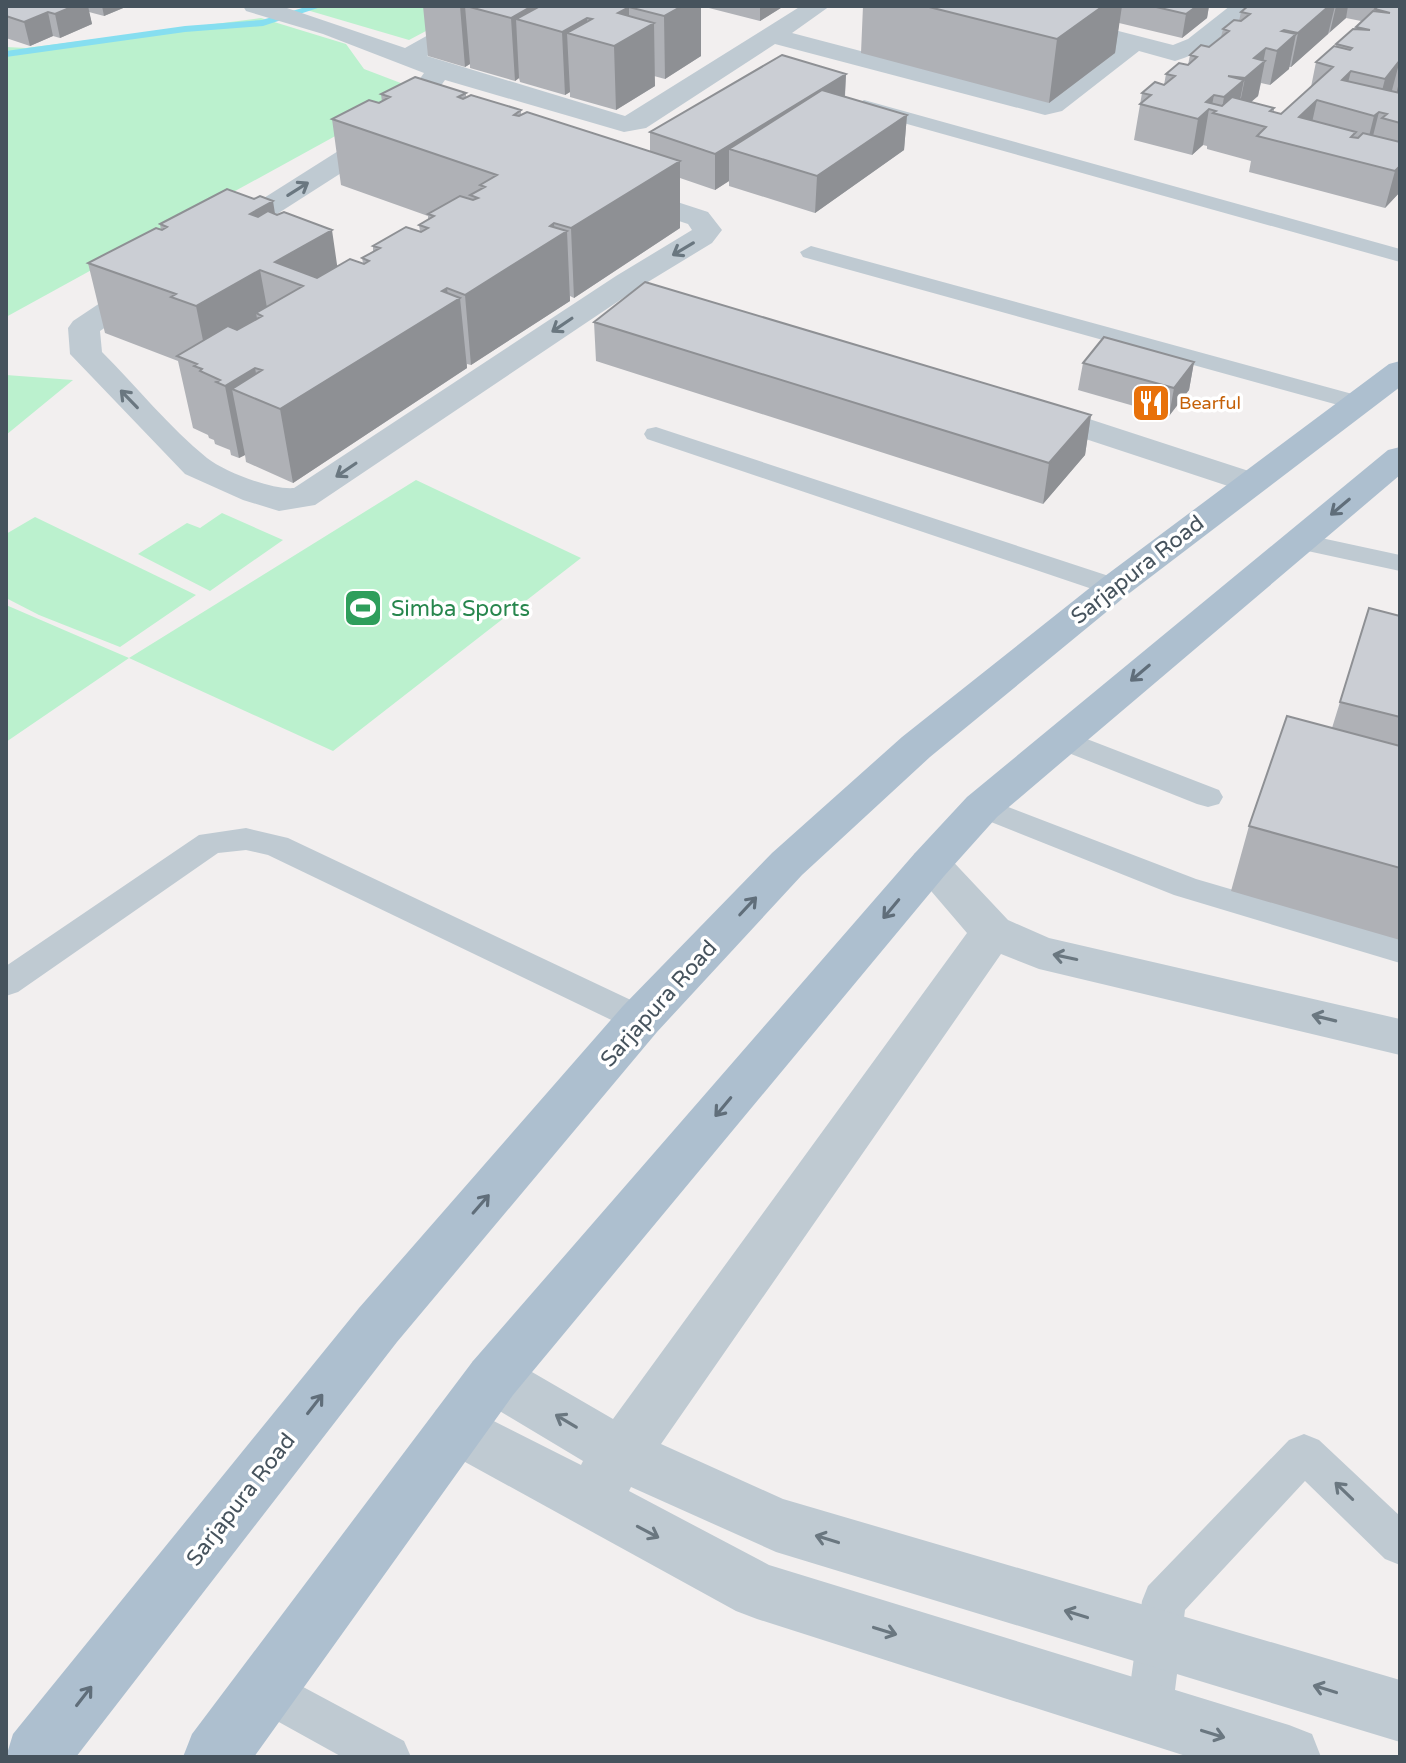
<svg xmlns="http://www.w3.org/2000/svg" width="1406" height="1763" font-family="'Varela Round',sans-serif">
  <rect width="100%" height="100%" fill="#f2efef"/>
  <!-- green -->
  <path fill="#bbf1ce" d="M302,6H473L409,40L300,8Z
    M261,18L346,44L364,69L419,90L6,317V47L26,48Z
    M6,375L73,380L6,435Z
    M416,480L581,558L333,751L129,658L6,742V605L129,658Z
    M222,513L283,540L210,591L138,554L187,523L200,528Z
    M35,517L196,595L120,647L39,615L6,598V534Z"/>
  <g fill="none" stroke-linecap="round" stroke-linejoin="round">
    <!-- stream -->
    <path fill="#86def0" fill-rule="evenodd" d="M309,6H324L263,26L185,32L6,57V51L185,26L262,20Z"/>
    <!-- service -->
    <path fill="#bfcad2" fill-rule="evenodd" d="M864,100L1400,249V262L857,110L854,106Z
      M811,246L1367,398L1370,403L1367,408H1349L803,257L800,252Z
      M656,427L1124,581L1128,587L1124,593H1104L647,439L644,434L647,429Z
      M1298,533L1400,555V571L1289,547L1285,541L1289,535Z
      M1061,729L1219,790L1223,797L1219,804L1208,807L1197,804L1051,746L1046,739L1051,732Z
      M982,797L1196,879L1400,939V963L1174,895L971,814L967,807L971,800Z
      M246,828L288,838L652,1010L657,1019L652,1028L640,1032L628,1028L268,855L246,850L218,853L18,992L6,996V966L199,835Z
      M1304,1434L1319,1440L1400,1516V1565L1385,1559L1305,1481L1185,1610L1172,1714L1165,1730L1149,1737L1133,1730L1126,1714L1142,1601L1148,1586L1289,1440Z
      M264,1666L404,1741L411,1757H342L248,1705L241,1689L248,1673Z"/>
    <!-- minor -->
    <path fill="#bfcad2" fill-rule="evenodd" d="M243,6H281L405,48L480,6H510L507,11L427,56L625,116L801,6H830L792,33L1044,99L1116,45L984,11L981,6H1021L1173,45L1188,39L1230,6H1257L1206,49L1184,58L1175,61L1139,51L1062,111L1045,115L775,44L646,128L624,132L445,80L410,129L235,241L225,244L215,241L210,235L215,229L392,117L424,73L323,34L246,11Z
      M625,185L708,212L722,230L712,243L638,288L315,505L279,511L243,500L185,474L70,354L68,328L73,321L139,277L150,274L161,277L165,283L161,289L100,331L102,352C136,386 169,427 207,458C225,472 272,490 294,488L616,276L692,230L688,224L615,200L611,194L615,188Z
      M1034,401L1261,475L1266,482L1261,489L1249,492L1237,489L1022,418L1017,411L1022,404Z
      M930,849L945,853L1008,920L1049,938L1400,1019V1055L1039,969L1001,954L661,1444L783,1499L1400,1680V1742L776,1552L631,1487L629,1491L769,1565L1289,1725L1312,1734L1321,1757H1189L757,1619L736,1611L436,1446L428,1428L436,1410L456,1402L581,1465L583,1461L473,1395L465,1378L473,1361L493,1353L513,1361L613,1419L967,933L908,864L915,853Z"/>
    <!-- primary -->
    <path fill="#adbfcf" fill-rule="evenodd" d="M1400,361V387L1127,595L930,757L802,875L657,1032L397,1342L76,1757H6L13,1734L359,1308L623,1006L772,853L902,737L1101,579L1389,364Z
      M1400,447V475L997,817L945,875L513,1395L254,1757H183L192,1734L473,1361L915,853L967,797L1388,450Z"/>
  </g>
  <!-- wall -->
  <path fill="#afb1b6" fill-rule="evenodd" d="M6,6H128L104,16L89,12L92,24L60,38L53,36L30,46L6,38Z
    M423,6H784L760,21L701,6V56L665,79L654,76L655,86L616,110L570,97V92L565,95L520,82L519,78L515,81L470,68V64L465,67L428,56Z
    M863,6H1209L1207,18L1182,38L1119,23L1115,53L1049,103L861,53Z
    M1248,6H1400V91L1399,92L1400,93V192L1385,208L1249,172L1251,161L1207,149V146L1203,145L1192,155L1134,140L1142,93L1164,85L1166,74L1188,65L1190,55L1209,47L1221,37L1223,29L1239,21L1241,12ZM1346,18L1361,21L1356,27L1355,29L1336,44V47L1316,62L1311,87L1281,114L1274,112V108L1251,102L1258,96L1261,83L1270,85L1289,69V67H1291Z
    M846,74L845,97L907,115L904,150L815,213L729,186V181L715,190L680,178V228L574,298L570,296V301L471,365L467,364V368L293,483L246,462L245,455L239,458L231,455L230,450L215,444L214,440L209,438L208,435L193,428L178,361L105,333L88,263L161,230L160,224L275,214L337,266L363,263L362,258L373,252V246L420,231L419,225L428,220V216L341,185L332,119L379,103L382,102L381,94L466,93V98L521,110V115L650,152V132Z
    M594,322L1091,415L1085,455L1043,504L596,361Z
    M1194,362L1189,390L1169,416L1078,390L1083,363Z
    M1369,608L1400,616V940L1231,891L1249,826L1332,728Z"/>
  <!-- shaded-wall -->
  <path fill="#8e9094" d="M70,6H88L92,24L60,38L55,14Z
    M102,6H128L104,16Z
    M460,6H465L470,64L465,67Z
    M532,6H536L537,25L516,19L519,78L515,81L511,18Z
    M682,6H701V56L665,79L664,16Z
    M760,6H784L760,21Z
    M1103,6H1122L1115,53L1049,103L1057,39Z
    M1197,6H1209L1207,18L1182,38L1186,14Z
    M1329,6H1335L1328,34L1291,67L1298,33Z
    M1336,6H1348L1346,18L1330,32Z
    M629,7V37L654,23L655,86L616,110L614,46L618,13Z
    M48,12L53,36L30,46L24,22Z
    M587,18L588,39L567,33L570,92L565,95L562,32Z
    M1284,30L1281,48L1296,34L1289,69L1270,85L1277,51L1282,31Z
    M1266,48L1263,63L1265,61L1258,96L1238,113L1245,78L1254,58Z
    M1400,60L1391,94L1376,114L1385,79Z
    M1351,71L1342,106V80Z
    M846,74L844,109L729,149V181L715,190V154Z
    M1400,78V91L1396,95Z
    M1244,80L1237,115H1221L1224,97Z
    M1214,95L1211,110L1209,109L1203,145L1192,155L1198,119L1206,102Z
    M1317,100L1309,136L1299,117Z
    M1379,112L1370,148L1365,152L1374,116Z
    M907,115L904,150L815,213L817,176Z
    M680,161V228L574,298L571,228Z
    M1400,166V192L1385,208L1395,171Z
    M273,201L282,258L332,230L342,299L260,270L273,340L262,316L256,313L262,346L210,375L196,306L250,214Z
    M554,223L555,239L567,231L570,301L471,365L465,295Z
    M447,288L449,305L460,298L467,368L293,483L280,409Z
    M1194,362L1189,390L1169,416L1174,388Z
    M255,368L261,401L232,389L245,455L239,458L225,386Z
    M1091,415L1085,455L1043,504L1049,463Z"/>
  <!-- building -->
  <path fill="#cbced4" stroke="#8e9094" stroke-width="2" d="M6,6H74L55,14L48,12L24,22L6,16Z
    M466,6H532L511,18Z
    M540,6H682L664,16L629,7L618,13L654,23L614,46L567,33L592,19L587,18L562,32L516,19Z
    M925,6L1051,7L1103,6L1057,39Z
    M1152,6H1197L1186,14Z
    M1248,6H1329L1298,33L1284,30L1282,31L1296,34L1277,51L1266,48L1254,58L1265,61L1245,78L1228,76L1244,80L1224,97L1214,95L1206,102L1222,106L1232,97L1274,108L1270,111L1281,114L1333,67L1316,62L1334,46L1350,50L1352,48L1336,44L1353,29L1370,30L1356,27L1373,11L1390,13L1375,9L1378,6H1400V60L1385,79L1351,71L1342,80L1400,93V123L1382,118L1387,114L1379,112L1374,116L1317,100L1299,117L1356,132L1351,137L1358,138L1363,133L1400,142V166L1395,171L1257,136L1266,127L1213,113L1216,111L1209,109L1198,119L1140,104L1151,95L1142,93L1155,82L1164,85L1175,76L1166,74L1179,63L1188,65L1197,57L1190,55L1201,45L1209,47L1229,31L1223,29L1234,20L1241,21L1250,14L1241,12Z
    M782,55L846,74L715,154L650,132Z
    M415,77L466,93L458,97L463,99L471,95L521,110L514,115L519,116L527,112L680,161L571,228L554,223L550,226L567,231L465,295L447,288L442,291L460,298L280,409L232,389L262,370L255,368L225,386L216,382L220,380L200,371L202,369L194,366L197,364L177,356L228,326L237,330L262,316L256,313L303,286L260,270L196,306L171,297L176,294L88,263L156,228L162,230L167,227L160,224L227,189L254,199L260,196L273,201L250,214L258,217L268,211L277,215L284,212L332,230L275,262L317,278L350,259L364,264L369,261L362,258L380,248L373,246L406,227L421,232L428,228L419,225L434,216L428,214L460,196L473,200L478,198L470,195L485,187L480,185L497,175L332,119L369,100L379,103L390,97L381,94Z
    M822,90L907,115L817,176L729,149Z
    M645,282L1091,415L1049,463L594,322Z
    M1104,337L1194,362L1174,388L1083,363Z
    M1369,608L1400,616V717L1340,702Z
    M1287,716L1400,746V868L1249,826Z"/>
  <!-- one-way arrows -->
  <defs><path id="oneway-shaft" d="M-6 0H5M1.5-3L5.5 0L1.5 3" fill="none" stroke-width="1.6" stroke-linecap="round" stroke-linejoin="round" transform="scale(2)"/></defs>
  <g stroke="#6a7780">
    <use href="#oneway-shaft" transform="translate(298 189) rotate(-32)"/>
    <use href="#oneway-shaft" transform="translate(683 249) rotate(149)"/>
    <use href="#oneway-shaft" transform="translate(562 325) rotate(146)"/>
    <use href="#oneway-shaft" transform="translate(129 399) rotate(-134)"/>
    <use href="#oneway-shaft" transform="translate(346 470) rotate(146)"/>
    <use href="#oneway-shaft" transform="translate(1065 957) rotate(-168)"/>
    <use href="#oneway-shaft" transform="translate(1324 1018) rotate(-166)"/>
    <use href="#oneway-shaft" transform="translate(566 1421) rotate(-149)"/>
    <use href="#oneway-shaft" transform="translate(1344 1491) rotate(-136)"/>
    <use href="#oneway-shaft" transform="translate(648 1532) rotate(28)"/>
    <use href="#oneway-shaft" transform="translate(827 1539) rotate(-163)"/>
    <use href="#oneway-shaft" transform="translate(1076 1614) rotate(-163)"/>
    <use href="#oneway-shaft" transform="translate(885 1631) rotate(17)"/>
    <use href="#oneway-shaft" transform="translate(1325 1689) rotate(-163)"/>
    <use href="#oneway-shaft" transform="translate(1213 1734) rotate(17)"/>
  </g>
  <g stroke="#606e7a">
    <use href="#oneway-shaft" transform="translate(1340 507) rotate(140)"/>
    <use href="#oneway-shaft" transform="translate(1140 673) rotate(140)"/>
    <use href="#oneway-shaft" transform="translate(748 906) rotate(-47)"/>
    <use href="#oneway-shaft" transform="translate(891 909) rotate(130)"/>
    <use href="#oneway-shaft" transform="translate(723 1107) rotate(130)"/>
    <use href="#oneway-shaft" transform="translate(481 1204) rotate(-49)"/>
    <use href="#oneway-shaft" transform="translate(315 1404) rotate(-52)"/>
    <use href="#oneway-shaft" transform="translate(84 1696) rotate(-52)"/>
  </g>
  <!-- icons -->
  <defs>
    <g id="restaurant-square" transform="scale(2)"><rect x="-9" y="-9" width="18" height="18" rx="4" fill="#e8710a" stroke="#fff"/><path d="M-5-6h1v4h1v-4h1v4h1v-4h1v5L-1.5 .5V6h-2V.5L-5-1ZM5-6V6H3V1.5H1.5Q1.5-4 5-6Z" fill="#fff"/></g>
    <g id="stadium-square" transform="scale(2)"><rect x="-9" y="-9" width="18" height="18" rx="4" fill="#2e9e5b" stroke="#fff"/><path d="M0-5a6.5 5 0 1 0 0 10a6.5 5 0 1 0 0-10ZM-3.5-1.8h7v3.6h-7Z" fill="#fff"/></g>
  </defs>
  <g fill-rule="evenodd">
    <use href="#restaurant-square" x="1151" y="403"/>
    <use href="#stadium-square" x="363" y="608"/>
  </g>
  <g text-anchor="middle" stroke-width="7" stroke-linejoin="round" paint-order="stroke">
    <!-- far-food labels -->
    <g font-size="18" fill="#c56008" stroke="#fff" text-anchor="start">
      <text x="1179" y="409">Bearful</text>
    </g>
    <!-- street labels -->
    <g font-size="22" fill="#46535d" stroke="#fff">
      <text transform="translate(1137 569) rotate(-38)" y="8">Sarjapura Road</text>
      <text transform="translate(658 1003) rotate(-48)" y="8">Sarjapura Road</text>
      <text transform="translate(240 1499) rotate(-52)" y="8">Sarjapura Road</text>
    </g>
    <!-- leisure labels -->
    <g font-size="22" fill="#27864d" stroke="#fff" text-anchor="start">
      <text x="391" y="616">Simba Sports</text>
    </g>
  </g>
  <!-- border -->
  <rect width="1406" height="1763" fill="none" stroke="#46535d" stroke-width="16"/>
</svg>
